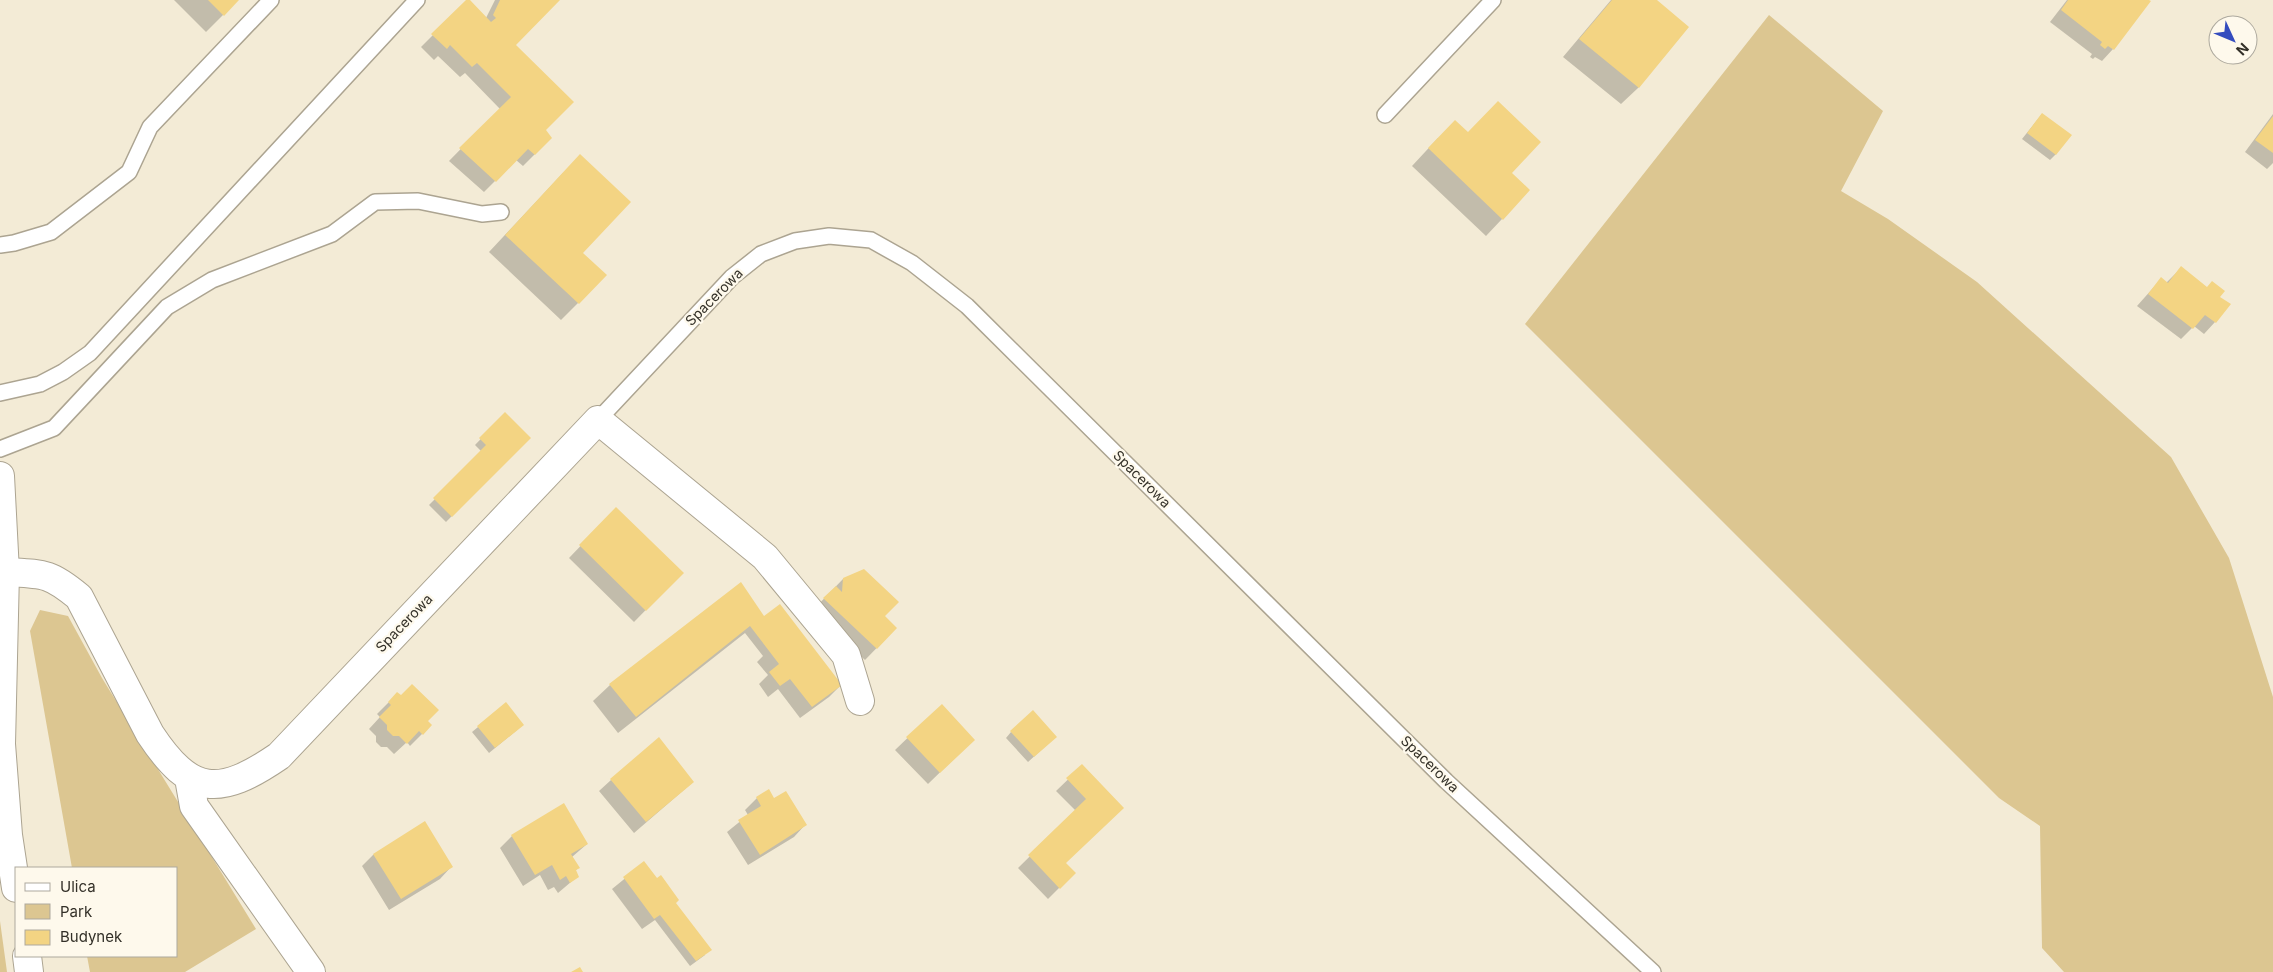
<svg xmlns="http://www.w3.org/2000/svg" width="2273" height="972" font-family="Inter,sans-serif">
  <rect width="100%" height="100%" fill="#f3ebd6"/>
  <!-- green -->
  <path fill="#dcc691" d="M1769,15L1883,111L1841,191L1888,219L1977,282L2171,457L2229,558L2273,697V972H2064L2042,948L2040,826L1999,798L1525,324Z
    M40,610L68,616L102,678L256,929L185,972H90L87,956H176V868H72L30,631Z
    M0,921L7,972H0Z"/>
  <!-- shadow -->
  <path fill="#0003" d="M174,0H238L206,32Z
    M468,0L486,18L495,0H558L514,45L544,130L551,138L523,166L516,160L484,192L449,161L500,109L465,73L460,77L438,56L434,60L421,47Z
    M1611,0H1655L1688,27L1638,88L1621,104L1563,57Z
    M2067,0H2147L2149,2L2113,49L2102,61L2095,57L2093,59L2090,57L2092,54L2050,22Z
    M2042,114L2056,154L2050,160L2022,139Z
    M2273,114V163L2267,169L2245,152Z
    M1438,138L1510,173L1502,219L1486,236L1412,166Z
    M563,173L581,253L578,303L561,320L489,252Z
    M2181,268L2218,297L2215,322L2204,334L2194,326L2181,339L2137,306L2161,279L2166,283Z
    M505,414L529,438L446,522L429,505L482,452L475,445Z
    M616,509L682,573L634,622L569,558Z
    M843,579L896,628L865,660L813,610Z
    M764,617L841,685L829,697L800,718L778,689L768,697L759,684L768,675L757,662L763,656L745,633L618,733L593,701L610,685Z
    M397,694L431,725L410,746L407,742L394,754L387,747H381L376,742V736L369,729L380,717L377,714Z
    M506,704L517,730L489,753L472,732Z
    M942,705L962,751L928,784L895,750Z
    M1011,732L1050,742L1028,762L1006,738Z
    M1082,766L1122,807L1064,863L1074,873L1048,899L1018,868L1076,811L1056,791Z
    M611,780L693,782L634,833L599,791Z
    M757,798L774,800L805,825L794,837L748,865L727,832L748,815L745,810Z
    M425,823L451,867L440,879L389,910L362,866L373,855Z
    M512,836L587,844L572,857L578,868L575,871L578,876L558,893L554,887L548,890L540,875L523,886L500,848Z
    M644,863L675,903L705,955L690,966L655,920L642,929L612,889Z"/>
  <!-- building -->
  <path fill="#f3d483" d="M208,0H239L224,16Z
    M466,0H470L491,22L496,18L493,15L500,0H560L516,45L574,102L546,130L552,138L535,155L528,149L496,182L459,148L511,97L477,63L472,67L450,45L447,49L431,34Z
    M1612,0H1657L1689,27L1639,88L1579,39Z
    M2068,0H2149L2151,1L2114,50L2108,46L2105,49L2100,45L2102,42L2061,10Z
    M1498,101L1541,142L1512,173L1530,190L1503,220L1428,148L1455,120L1468,132Z
    M2042,113L2072,135L2056,155L2027,133Z
    M2273,116V153L2255,140Z
    M580,154L631,202L583,253L607,275L579,304L505,235Z
    M2181,266L2207,287L2212,281L2225,291L2220,297L2231,304L2216,323L2205,315L2193,329L2148,294L2161,277L2168,283Z
    M505,412L531,438L452,517L433,498L486,445L479,438Z
    M616,507L684,573L646,611L579,545Z
    M864,569L899,602L885,616L897,628L877,649L823,598L836,586L842,592L843,578Z
    M741,582L764,616L780,604L842,685L812,707L790,679L780,686L769,672L779,664L750,626L636,717L609,684Z
    M412,684L439,710L428,721L432,725L423,735L419,731L407,744L399,736H393L387,730V725L379,717L391,705L388,702L397,692L401,695Z
    M506,702L524,725L495,748L477,726Z
    M942,704L975,740L940,773L906,737Z
    M1033,710L1057,737L1034,757L1010,731Z
    M659,737L694,782L646,822L610,779Z
    M1082,764L1124,808L1066,863L1076,873L1060,889L1028,855L1086,799L1066,778Z
    M769,789L774,798L786,791L807,825L760,855L738,820L761,806L756,797Z
    M564,803L588,844L571,854L580,868L576,870L579,877L570,883L566,876L560,880L552,865L535,875L511,835Z
    M425,821L453,867L401,899L373,854Z
    M644,861L657,878L661,875L679,900L676,903L712,950L696,961L660,915L654,919L623,877Z
    M580,967L583,972H571Z"/>
  <g fill="none" stroke-linecap="round" stroke-linejoin="round">
    <!-- lane casing -->
    <g stroke="#aca491" stroke-width="18">
      <path id="lane" d="M1385,115L1493,0
        M0,245L14,243L51,232L129,172L150,127L271,0
        M0,393L40,384L63,372L90,353L417,0
        M598,420L732,277L761,254L795,241L829,236L871,240L912,263L967,306L1446,781L1653,972
        M0,449L54,428L167,307L212,280L332,234L375,202L418,201L482,214L501,212"/>
    </g>
    <!-- street casing -->
    <g stroke="#aca491" stroke-width="30">
      <path id="street" d="M5,572C43,574 49,572 79,597L150,734C191,796 219,797 279,756L598,420L765,557L846,655L860,701
        M189,778L194,806L311,972"/>
    </g>
    <!-- secondary casing -->
    <g stroke="#aca491" stroke-width="30">
      <path id="secondary" d="M0,476L5,572L1,744L8,835L16,888
        M27,956L29,972"/>
    </g>
    <!-- lane -->
    <use href="#lane" stroke="#fff" stroke-width="15"/>
    <!-- street -->
    <use href="#street" stroke="#fff" stroke-width="28"/>
    <!-- secondary -->
    <use href="#secondary" stroke="#fff" stroke-width="28"/>
  </g>
  <g text-anchor="middle" stroke-width="4.5" stroke-linejoin="round" paint-order="stroke">
    <!-- street labels -->
    <g font-size="14" fill="#333028" stroke="#fef9ec">
      <text transform="translate(714 297) rotate(-45)" y="5">Spacerowa</text>
      <text transform="translate(1142 479) rotate(45)" y="5">Spacerowa</text>
      <text transform="translate(404 623) rotate(-46)" y="5">Spacerowa</text>
      <text transform="translate(1430 764) rotate(44)" y="5">Spacerowa</text>
    </g>
  </g>
  <!-- legend -->
  <rect x="15" y="867" width="162" height="90" fill="#fef9ec" stroke="#ada99e"/>
  <rect x="25" y="883" width="25" height="8" fill="#ffffff" stroke="#ada99e"/>
  <text x="60" y="892" font-size="15" fill="#333028">Ulica</text>
  <rect x="25" y="904" width="25" height="15" fill="#dcc691" stroke="#ada99e"/>
  <text x="60" y="917" font-size="15" fill="#333028">Park</text>
  <rect x="25" y="930" width="25" height="15" fill="#f3d483" stroke="#ada99e"/>
  <text x="60" y="942" font-size="15" fill="#333028">Budynek</text>
  <!-- north arrow -->
  <g transform="translate(2233 40) rotate(134)"><circle r="24" fill="#fef9ec" stroke="#ada99e"/>
  <path d="M0-4L9 19L0 12L-9 19Z" fill="#344cbe"/>
  <text y="-8" font-size="14" font-weight="bold" text-anchor="middle" fill="#333028">N</text>
  </g>
</svg>
